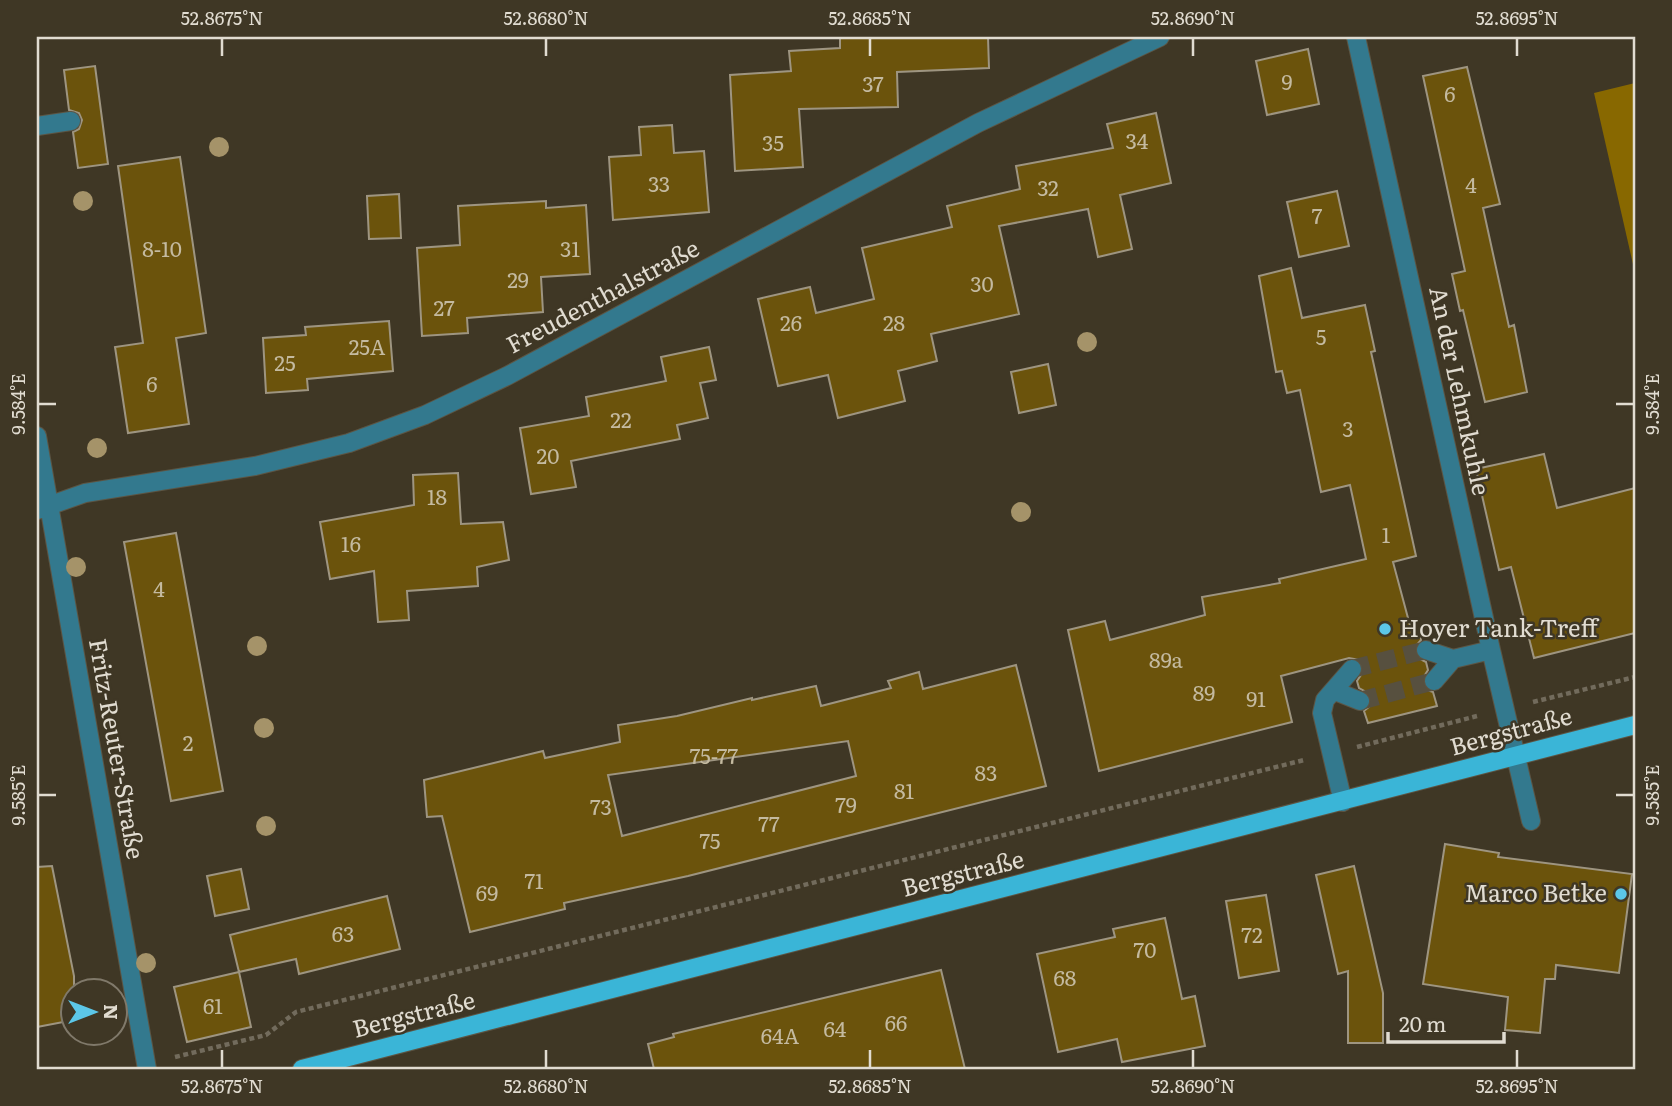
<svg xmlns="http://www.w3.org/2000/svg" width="1672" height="1106" font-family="Literata,serif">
  <rect width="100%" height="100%" fill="#3f3725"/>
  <!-- forest -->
  <path fill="#886800" d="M1635,83V273L1594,93Z"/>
  <!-- building -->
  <path fill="#6b530c" stroke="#9e9581" stroke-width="2" fill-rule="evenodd" d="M840,37H988L989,68L897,72L898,107L799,109L803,167L735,171L730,75L791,71L789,51L840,48Z
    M1308,49L1319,104L1267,115L1256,61Z
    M95,66L108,164L78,168L73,132L79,129L82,120L79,113L69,110L64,70Z
    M1467,67L1500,204L1483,208L1509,327L1514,325L1527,392L1485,402L1463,310L1460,311L1452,274L1465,271L1423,76Z
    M1156,113L1171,183L1120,195L1132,249L1098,257L1088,209L999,226L1019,314L931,334L937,361L898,371L905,401L838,418L828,375L778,386L758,299L810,287L816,313L874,299L862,248L952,227L947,206L1020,189L1016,166L1113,148L1107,124Z
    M672,125L674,153L704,151L709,212L613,220L609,157L641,155L639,127Z
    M180,157L206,333L176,338L189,424L128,433L115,347L143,343L118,166Z
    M1337,191L1349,246L1299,257L1287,202Z
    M399,194L401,238L369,239L367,196Z
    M546,201V208L586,205L590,274L541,277L543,312L467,318L468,333L422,336L417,248L460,245L458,206Z
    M1291,268L1302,318L1365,305L1375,351L1371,352L1416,556L1393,562L1412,633L1419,631L1421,640L1416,646L1415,653L1418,658L1426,662L1428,670L1423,678V684L1427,690L1433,692L1437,706L1368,723L1364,711L1370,706L1371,699L1368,693L1359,688L1357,681L1363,672V666L1359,660L1349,658L1281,676L1292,722L1099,771L1068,630L1105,621L1110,640L1205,615L1202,597L1280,583L1279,579L1366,559L1350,485L1321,492L1300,390L1287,393L1282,371L1276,372L1259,276Z
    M389,321L393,371L307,379L308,390L266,393L263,338L306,335L305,327Z
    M709,347L716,380L700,383L708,418L677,425L680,439L571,461L576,487L531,494L520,428L589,416L586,397L666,381L661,357Z
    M1048,364L1056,405L1019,413L1011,372Z
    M1544,454L1557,508L1635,488V633L1534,658L1511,567L1499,570L1476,469Z
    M458,473L461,524L503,522L509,560L477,567L478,586L407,591L409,620L378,622L374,571L330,579L320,522L414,505L413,475Z
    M176,533L223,791L171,801L124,542Z
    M1016,665L1046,786L688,876L564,903L565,909L470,932L442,816L427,817L424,780L543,751L545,758L620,742L618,725L677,716L752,698V700L816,686L821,706L891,688L888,681L919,672L923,689ZM848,741L856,776L622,836L608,775Z
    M1445,844L1499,853L1498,857L1632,874L1619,973L1556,965L1555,979H1545L1540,1033L1505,1030L1508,997L1423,984Z
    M52,866L74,976V1020L37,1027V867Z
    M1354,866L1383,993V1043H1348V971L1338,974L1316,875Z
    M241,869L249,909L215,916L207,876Z
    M1266,895L1279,971L1239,978L1226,901Z
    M387,896L400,949L299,974L296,959L239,972L230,935Z
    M1165,918L1182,999L1195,996L1205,1046L1122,1062L1117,1039L1058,1052L1037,954L1115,937L1113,929Z
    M941,970L965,1069H654L648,1044L674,1037L673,1034Z
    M239,972L251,1027L187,1042L174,987Z"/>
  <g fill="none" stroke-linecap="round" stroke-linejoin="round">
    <!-- minor-tunnel -->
    <path stroke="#57503f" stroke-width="18" stroke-dasharray="18 9" stroke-linecap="butt" d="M1352,669L1426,650
      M1360,701L1434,681"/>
    <!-- minor casing -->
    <g stroke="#5c5544" stroke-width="20">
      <path id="minor" d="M1356,37L1491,650L1531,821
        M37,126L71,121
        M37,436L147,1069
        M37,510L85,493L255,466L349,443L425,415L507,376L978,123L1160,37
        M1426,650L1453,659L1491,650
        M1434,681L1453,659
        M1335,691L1360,701
        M1343,802L1322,713L1325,700L1352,669"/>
    </g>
    <!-- major casing -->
    <g stroke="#5c5544" stroke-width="20">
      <path id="major" d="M302,1069L1635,725"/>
    </g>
    <!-- path -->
    <path stroke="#726b5c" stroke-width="4.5" stroke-dasharray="5 3.5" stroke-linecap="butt" d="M1533,702L1635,677
      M1357,747L1477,716
      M175,1057L266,1035L296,1012L1304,760"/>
    <!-- minor -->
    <use href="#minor" stroke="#33798e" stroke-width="18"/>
    <!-- major -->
    <use href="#major" stroke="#3ab5d7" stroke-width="18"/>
  </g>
  <!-- trees -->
  <g fill="#a59369">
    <circle cx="219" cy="147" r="10"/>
    <circle cx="83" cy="201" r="10"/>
    <circle cx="1087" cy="342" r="10"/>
    <circle cx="97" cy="448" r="10"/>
    <circle cx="1021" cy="512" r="10"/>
    <circle cx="76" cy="567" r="10"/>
    <circle cx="257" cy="646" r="10"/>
    <circle cx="264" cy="728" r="10"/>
    <circle cx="266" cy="826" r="10"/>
    <circle cx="146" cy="963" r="10"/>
  </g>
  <!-- ticks -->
  <path fill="none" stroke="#e1dcd1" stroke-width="2.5" d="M222,38V56M546,38V56M870,38V56M1193,38V56M1517,38V56M38,404H56M1616,404H1634M38,795H56M1616,795H1634M222,1050V1068M546,1050V1068M870,1050V1068M1193,1050V1068M1517,1050V1068"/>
  <!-- markers -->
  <g fill="#5cc7e8" stroke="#3f3725" stroke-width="2.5">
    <circle cx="1385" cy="629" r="7"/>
    <circle cx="1621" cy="894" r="7"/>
  </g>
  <g text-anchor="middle" stroke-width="5" stroke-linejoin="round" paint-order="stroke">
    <!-- number labels -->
    <g font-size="21" fill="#c4baa0">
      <text x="1287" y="90">9</text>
      <text x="873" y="92">37</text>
      <text x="1450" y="102">6</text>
      <text x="1137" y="149">34</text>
      <text x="773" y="151">35</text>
      <text x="659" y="192">33</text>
      <text x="1471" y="193">4</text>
      <text x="1048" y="196">32</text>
      <text x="1317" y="224">7</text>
      <text x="162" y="257">8-10</text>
      <text x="570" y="257">31</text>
      <text x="518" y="288">29</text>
      <text x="982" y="292">30</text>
      <text x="444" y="316">27</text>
      <text x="791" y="331">26</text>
      <text x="894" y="331">28</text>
      <text x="1321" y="345">5</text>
      <text x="367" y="355">25A</text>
      <text x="285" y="371">25</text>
      <text x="152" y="392">6</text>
      <text x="621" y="428">22</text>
      <text x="1348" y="437">3</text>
      <text x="548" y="464">20</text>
      <text x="437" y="505">18</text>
      <text x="1386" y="543">1</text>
      <text x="351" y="552">16</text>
      <text x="159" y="597">4</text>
      <text x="1166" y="668">89a</text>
      <text x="1204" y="701">89</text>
      <text x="1256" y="707">91</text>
      <text x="188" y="751">2</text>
      <text x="714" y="764">75-77</text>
      <text x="986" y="781">83</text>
      <text x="904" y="799">81</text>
      <text x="846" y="813">79</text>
      <text x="601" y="815">73</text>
      <text x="769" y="832">77</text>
      <text x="710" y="849">75</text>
      <text x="534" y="889">71</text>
      <text x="487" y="901">69</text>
      <text x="343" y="942">63</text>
      <text x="1252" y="943">72</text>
      <text x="1145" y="958">70</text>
      <text x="1065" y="986">68</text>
      <text x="213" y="1014">61</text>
      <text x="896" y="1031">66</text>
      <text x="835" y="1037">64</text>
      <text x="780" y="1044">64A</text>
    </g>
    <!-- street labels -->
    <g font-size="24" fill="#e1dcd1" stroke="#3f3725">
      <text transform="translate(603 297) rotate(-28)" y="8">Freudenthalstraße</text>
      <text transform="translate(1459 391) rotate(78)" y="8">An der Lehmkuhle</text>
      <text transform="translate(1511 732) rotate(-15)" y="8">Bergstraße</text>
      <text transform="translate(116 749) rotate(80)" y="8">Fritz-Reuter-Straße</text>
      <text transform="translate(963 874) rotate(-14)" y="8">Bergstraße</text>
      <text transform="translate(414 1015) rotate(-14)" y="8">Bergstraße</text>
    </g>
    <!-- poi labels -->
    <g font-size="24" fill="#e1dcd1" stroke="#3f3725" text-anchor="start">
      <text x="1399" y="637">Hoyer Tank-Treff</text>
      <text x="1607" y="902" text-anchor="end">Marco Betke</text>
    </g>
  </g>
  <!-- border -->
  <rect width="1672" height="1106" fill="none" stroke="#3f3725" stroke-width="77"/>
  <!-- north arrow -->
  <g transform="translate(94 1012) rotate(90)"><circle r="33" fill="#3f3725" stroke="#80796a" stroke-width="2"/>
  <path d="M0-5L12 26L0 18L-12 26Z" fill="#5cc7e8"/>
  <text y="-10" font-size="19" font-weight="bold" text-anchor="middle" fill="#e1dcd1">N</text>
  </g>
  <!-- scale -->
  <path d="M1388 1032v10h116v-10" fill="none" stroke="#e1dcd1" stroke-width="3.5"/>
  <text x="1399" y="1032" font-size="21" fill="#e1dcd1" stroke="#3f3725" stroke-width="5" paint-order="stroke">20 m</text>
  <rect x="38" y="38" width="1596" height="1030" fill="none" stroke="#e1dcd1" stroke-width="2.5"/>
  <g font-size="18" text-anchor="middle" fill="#e1dcd1">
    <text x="222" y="25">52.8675°N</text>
    <text x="546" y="25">52.8680°N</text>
    <text x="870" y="25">52.8685°N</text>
    <text x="1193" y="25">52.8690°N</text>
    <text x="1517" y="25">52.8695°N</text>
    <text transform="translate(1653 404) rotate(-90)" y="6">9.584°E</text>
    <text transform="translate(19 404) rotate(-90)" y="6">9.584°E</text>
    <text transform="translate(1653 795) rotate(-90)" y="6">9.585°E</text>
    <text transform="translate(19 795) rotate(-90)" y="6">9.585°E</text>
    <text x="222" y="1093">52.8675°N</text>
    <text x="546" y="1093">52.8680°N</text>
    <text x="870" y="1093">52.8685°N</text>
    <text x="1193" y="1093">52.8690°N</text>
    <text x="1517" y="1093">52.8695°N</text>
  </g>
</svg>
